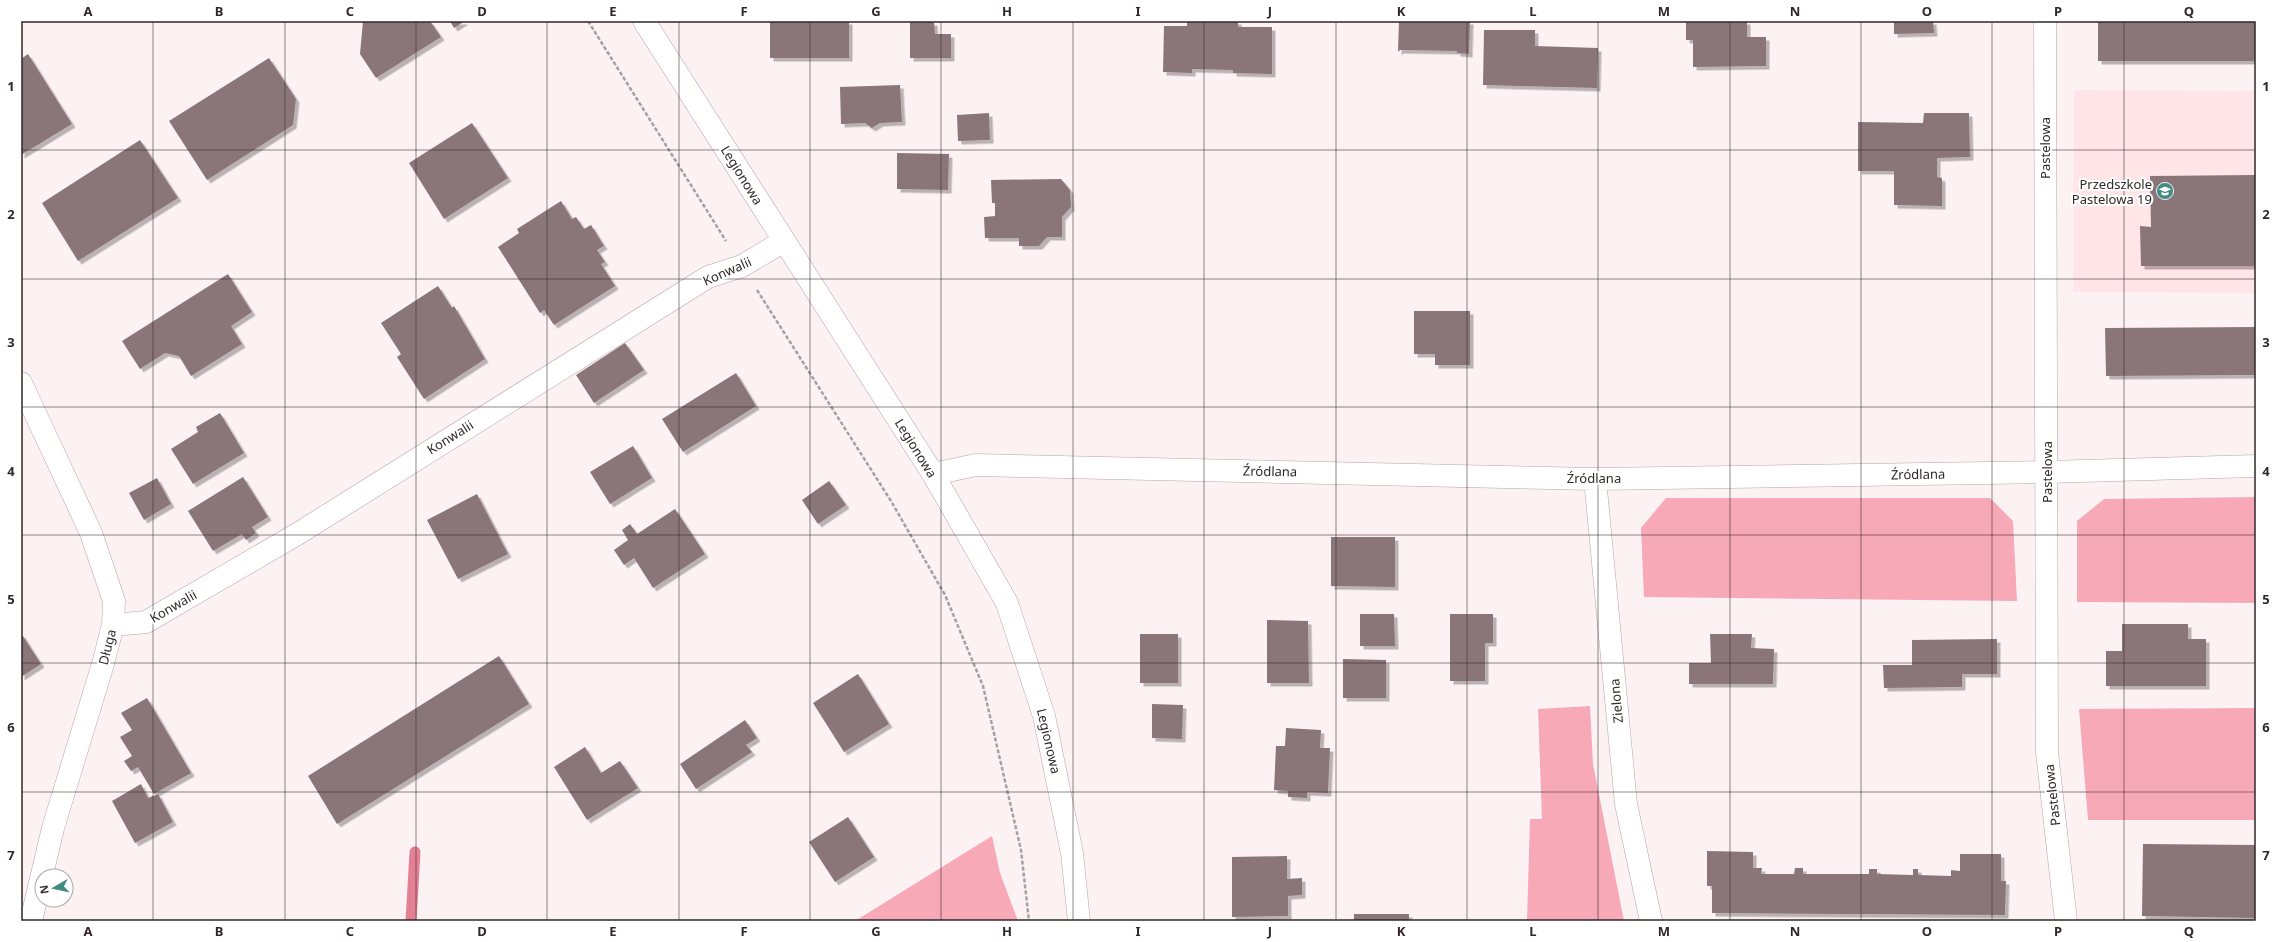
<svg xmlns="http://www.w3.org/2000/svg" width="2277" height="942" font-family="'Noto Sans',sans-serif">
  <defs>
    <filter id="shadow"><feDropShadow dx="3.5" dy="3.5" stdDeviation="0" flood-color="#0004"/></filter>
  </defs>
  <rect width="100%" height="100%" fill="#fcf2f3"/>
  <!-- built -->
  <path fill="#ffe4e8" d="M2074,90L2256,91V293L2073,292Z"/>
  <!-- green -->
  <path fill="#f7a9b7" d="M2256,497V603L2077,602V521L2104,499Z
    M1666,498H1990L2013,521L2017,601L1644,597L1641,528Z
    M1590,706L1593,764L1624,921H1527L1530,819H1542L1538,709Z
    M2256,708V820H2088L2079,709Z
    M992,836L1000,873L1018,921H855Z"/>
  <g fill="none" stroke-linecap="round" stroke-linejoin="round">
    <!-- stream -->
    <path stroke="#e38094" stroke-width="11" d="M411,921L415,852"/>
  </g>
  <!-- building -->
  <path fill="#8a7578" filter="url(#shadow)" d="M363,21H430L441,37L376,78L360,54Z
    M450,21H465L454,28Z
    M770,21H849V58H770Z
    M1187,21H1238V27H1272V74L1233,73V70L1192,69V73L1163,72L1164,26H1187Z
    M1399,21H1470L1469,54L1457,53V51L1400,50L1398,52Z
    M1686,21H1747V37H1766V66L1693,67V40H1686Z
    M1894,21H1933L1934,33L1894,34Z
    M2098,21H2256V61H2098Z
    M910,22H934L935,34H951V58H910Z
    M1484,30H1535V46L1598,48L1597,88L1483,85Z
    M28,54L72,124L21,155V59Z
    M269,58L296,99L293,125L207,180L169,121Z
    M900,85L902,122L880,123L872,128L865,123L841,124L840,87Z
    M989,113L990,140L958,141L957,115Z
    M1924,113H1969L1970,157L1937,158V177L1942,178V206L1894,205V171H1858V122L1923,123Z
    M472,123L508,178L444,219L409,163Z
    M140,140L178,198L78,261L42,203Z
    M897,153L949,154L948,190L897,189Z
    M2256,175V266H2141L2140,226L2151,227L2150,176Z
    M1061,179L1070,190L1071,207L1062,217V237H1047L1039,246H1019V238H985L984,217L995,216V203H992L991,180Z
    M561,201L572,219L576,217L584,229L591,225L604,246L597,250L605,262L601,264L615,286L554,325L544,310L540,313L498,247L519,233L517,229Z
    M228,274L252,312L231,326L242,344L191,376L179,356L165,353L140,369L122,341Z
    M438,286L452,308L454,306L485,359L424,399L397,357L401,354L381,323Z
    M1414,311H1470V365H1435V354H1414Z
    M2256,327V375L2106,376L2105,328Z
    M625,343L644,370L594,403L576,375Z
    M736,373L756,406L683,452L662,419Z
    M220,413L244,453L193,484L171,449L198,432L196,427Z
    M633,446L652,478L610,504L590,472Z
    M243,477L268,517L252,527L256,533L246,540L242,534L213,551L188,511Z
    M157,478L171,504L144,520L129,493Z
    M829,481L846,505L818,524L802,500Z
    M477,494L508,554L458,579L427,520Z
    M675,509L705,554L653,588L634,558L624,565L614,550L628,540L622,530L630,524L637,534Z
    M1331,537H1395V587L1331,586Z
    M1360,614H1394L1395,646H1360Z
    M1450,614H1493V643H1485V681H1450Z
    M1267,620L1308,621L1309,683H1267Z
    M2122,624H2188V639H2206V686H2106V651H2122Z
    M21,633L41,664L21,677Z
    M1140,634H1178V683H1140Z
    M1710,634H1752L1751,648L1774,649L1773,684H1689V663H1711Z
    M1997,639V674H1962V687L1884,688L1883,665H1912V640Z
    M499,656L529,704L337,824L308,776Z
    M1343,659L1386,660V698H1343Z
    M858,674L889,724L844,752L813,703Z
    M147,698L191,773L154,794L138,767L131,771L124,761L132,756L120,737L132,730L121,713Z
    M1152,704L1183,705L1182,739L1152,738Z
    M745,720L757,738L746,745L752,752L696,789L680,764Z
    M1286,728L1321,730L1320,748H1330L1328,793L1307,792V798L1288,797V791L1274,790L1276,746H1285Z
    M585,747L601,773L620,761L638,788L587,820L554,767Z
    M141,784L148,798L158,794L173,822L135,843L112,801Z
    M848,817L874,857L835,882L809,842Z
    M2143,844L2256,845V918L2142,916Z
    M1707,851L1753,852V868H1762L1761,874H1794L1795,868H1803V874H1869V869H1877V874L1913,875V869H1918V875L1951,876V870L1960,871V854H2001V881H2006L2005,915L1712,913V886H1707Z
    M1287,856V879L1302,878V895L1288,896V916L1232,917V857Z
    M1354,914H1409V921H1354Z"/>
  <g fill="none" stroke-linecap="round" stroke-linejoin="round">
    <!-- minor casing -->
    <g stroke="#b9a3a6" stroke-width="23">
      <path id="minor" d="M2045,21L2047,752L2066,921
        M21,383L91,533L114,601L113,625L103,664L53,828L31,921
        M933,474L976,465L1595,479L2047,472L2256,466
        M1595,479L1626,804L1651,921
        M113,625L146,622L299,533L708,277L742,266L784,241"/>
    </g>
    <!-- major casing -->
    <g stroke="#b9a3a6" stroke-width="23">
      <path id="major" d="M644,21L933,474L1007,603L1044,716L1072,853L1079,921"/>
    </g>
    <!-- path -->
    <path stroke="#a99fa0" stroke-width="2.5" stroke-dasharray="4 2" stroke-linecap="butt" d="M588,21L726,241
      M757,290L891,501L945,595L983,686L1021,850L1029,921"/>
    <!-- minor -->
    <use href="#minor" stroke="#fff" stroke-width="22"/>
    <!-- major -->
    <use href="#major" stroke="#fff" stroke-width="22"/>
  </g>
  <!-- grid -->
  <path fill="none" stroke="#302728" stroke-width="1" stroke-opacity="0.55" d="M153,21V921M285,21V921M416,21V921M547,21V921M679,21V921M810,21V921M941,21V921M1073,21V921M1204,21V921M1336,21V921M1467,21V921M1598,21V921M1730,21V921M1861,21V921M1992,21V921M2124,21V921M21,150H2256M21,279H2256M21,407H2256M21,535H2256M21,663H2256M21,792H2256"/>
  <!-- icons -->
  <defs>
    <g id="school-disc" transform="scale(0.9)"><circle r="9.5" fill="#438a83" stroke="#fff"/><path d="M0-5L7-2L0 1L-7-2ZM-4 1L0 2.5L4 1V4Q0 6-4 4Z" fill="#fff"/></g>
  </defs>
  <g fill-rule="evenodd">
    <use href="#school-disc" x="2165" y="191"/>
  </g>
  <g text-anchor="middle" stroke-width="4" stroke-linejoin="round" paint-order="stroke">
    <!-- street labels -->
    <g font-size="13" fill="#302728" stroke="#fff">
      <text transform="translate(2045 148) rotate(-90)" y="5">Pastelowa</text>
      <text transform="translate(742 175) rotate(58)" y="5">Legionowa</text>
      <text transform="translate(727 271) rotate(-24)" y="5">Konwalii</text>
      <text transform="translate(450 437) rotate(-32)" y="5">Konwalii</text>
      <text transform="translate(916 448) rotate(58)" y="5">Legionowa</text>
      <text transform="translate(1270 471) rotate(1)" y="5">Źródlana</text>
      <text transform="translate(2047 472) rotate(-90)" y="5">Pastelowa</text>
      <text transform="translate(1918 474) rotate(-1)" y="5">Źródlana</text>
      <text x="1594" y="483">Źródlana</text>
      <text transform="translate(173 606) rotate(-30)" y="5">Konwalii</text>
      <text transform="translate(107 647) rotate(-76)" y="5">Długa</text>
      <text transform="translate(1616 701) rotate(-95)" y="5">Zielona</text>
      <text transform="translate(1049 741) rotate(77)" y="5">Legionowa</text>
      <text transform="translate(2052 795) rotate(-96)" y="5">Pastelowa</text>
    </g>
    <!-- poi labels -->
    <g font-size="13" fill="#302728" stroke="#fff" text-anchor="end">
      <text x="2152" y="189">Przedszkole<tspan x="2152" dy="15">Pastelowa 19</tspan></text>
    </g>
  </g>
  <!-- border -->
  <rect width="2277" height="942" fill="none" stroke="#ffffff" stroke-width="44"/>
  <!-- north arrow -->
  <g transform="translate(54 888) rotate(261)"><circle r="19" fill="#ffffff" stroke="#aca9a9"/>
  <path d="M0-3L7 15L0 10L-7 15Z" fill="#438a83"/>
  <text y="-6" font-size="11" font-weight="bold" text-anchor="middle" fill="#302728">N</text>
  </g>
  <rect x="22" y="22" width="2233" height="898" fill="none" stroke="#302728" stroke-width="1.5"/>
  <g font-size="13" text-anchor="middle" font-weight="bold" fill="#302728">
    <text x="88" y="16">A</text>
    <text x="219" y="16">B</text>
    <text x="350" y="16">C</text>
    <text x="482" y="16">D</text>
    <text x="613" y="16">E</text>
    <text x="744" y="16">F</text>
    <text x="876" y="16">G</text>
    <text x="1007" y="16">H</text>
    <text x="1138" y="16">I</text>
    <text x="1270" y="16">J</text>
    <text x="1401" y="16">K</text>
    <text x="1533" y="16">L</text>
    <text x="1664" y="16">M</text>
    <text x="1795" y="16">N</text>
    <text x="1927" y="16">O</text>
    <text x="2058" y="16">P</text>
    <text x="2189" y="16">Q</text>
    <text x="11" y="91">1</text>
    <text x="2266" y="91">1</text>
    <text x="11" y="219">2</text>
    <text x="2266" y="219">2</text>
    <text x="11" y="347">3</text>
    <text x="2266" y="347">3</text>
    <text x="11" y="476">4</text>
    <text x="2266" y="476">4</text>
    <text x="11" y="604">5</text>
    <text x="2266" y="604">5</text>
    <text x="11" y="732">6</text>
    <text x="2266" y="732">6</text>
    <text x="11" y="860">7</text>
    <text x="2266" y="860">7</text>
    <text x="88" y="936">A</text>
    <text x="219" y="936">B</text>
    <text x="350" y="936">C</text>
    <text x="482" y="936">D</text>
    <text x="613" y="936">E</text>
    <text x="744" y="936">F</text>
    <text x="876" y="936">G</text>
    <text x="1007" y="936">H</text>
    <text x="1138" y="936">I</text>
    <text x="1270" y="936">J</text>
    <text x="1401" y="936">K</text>
    <text x="1533" y="936">L</text>
    <text x="1664" y="936">M</text>
    <text x="1795" y="936">N</text>
    <text x="1927" y="936">O</text>
    <text x="2058" y="936">P</text>
    <text x="2189" y="936">Q</text>
  </g>
</svg>
